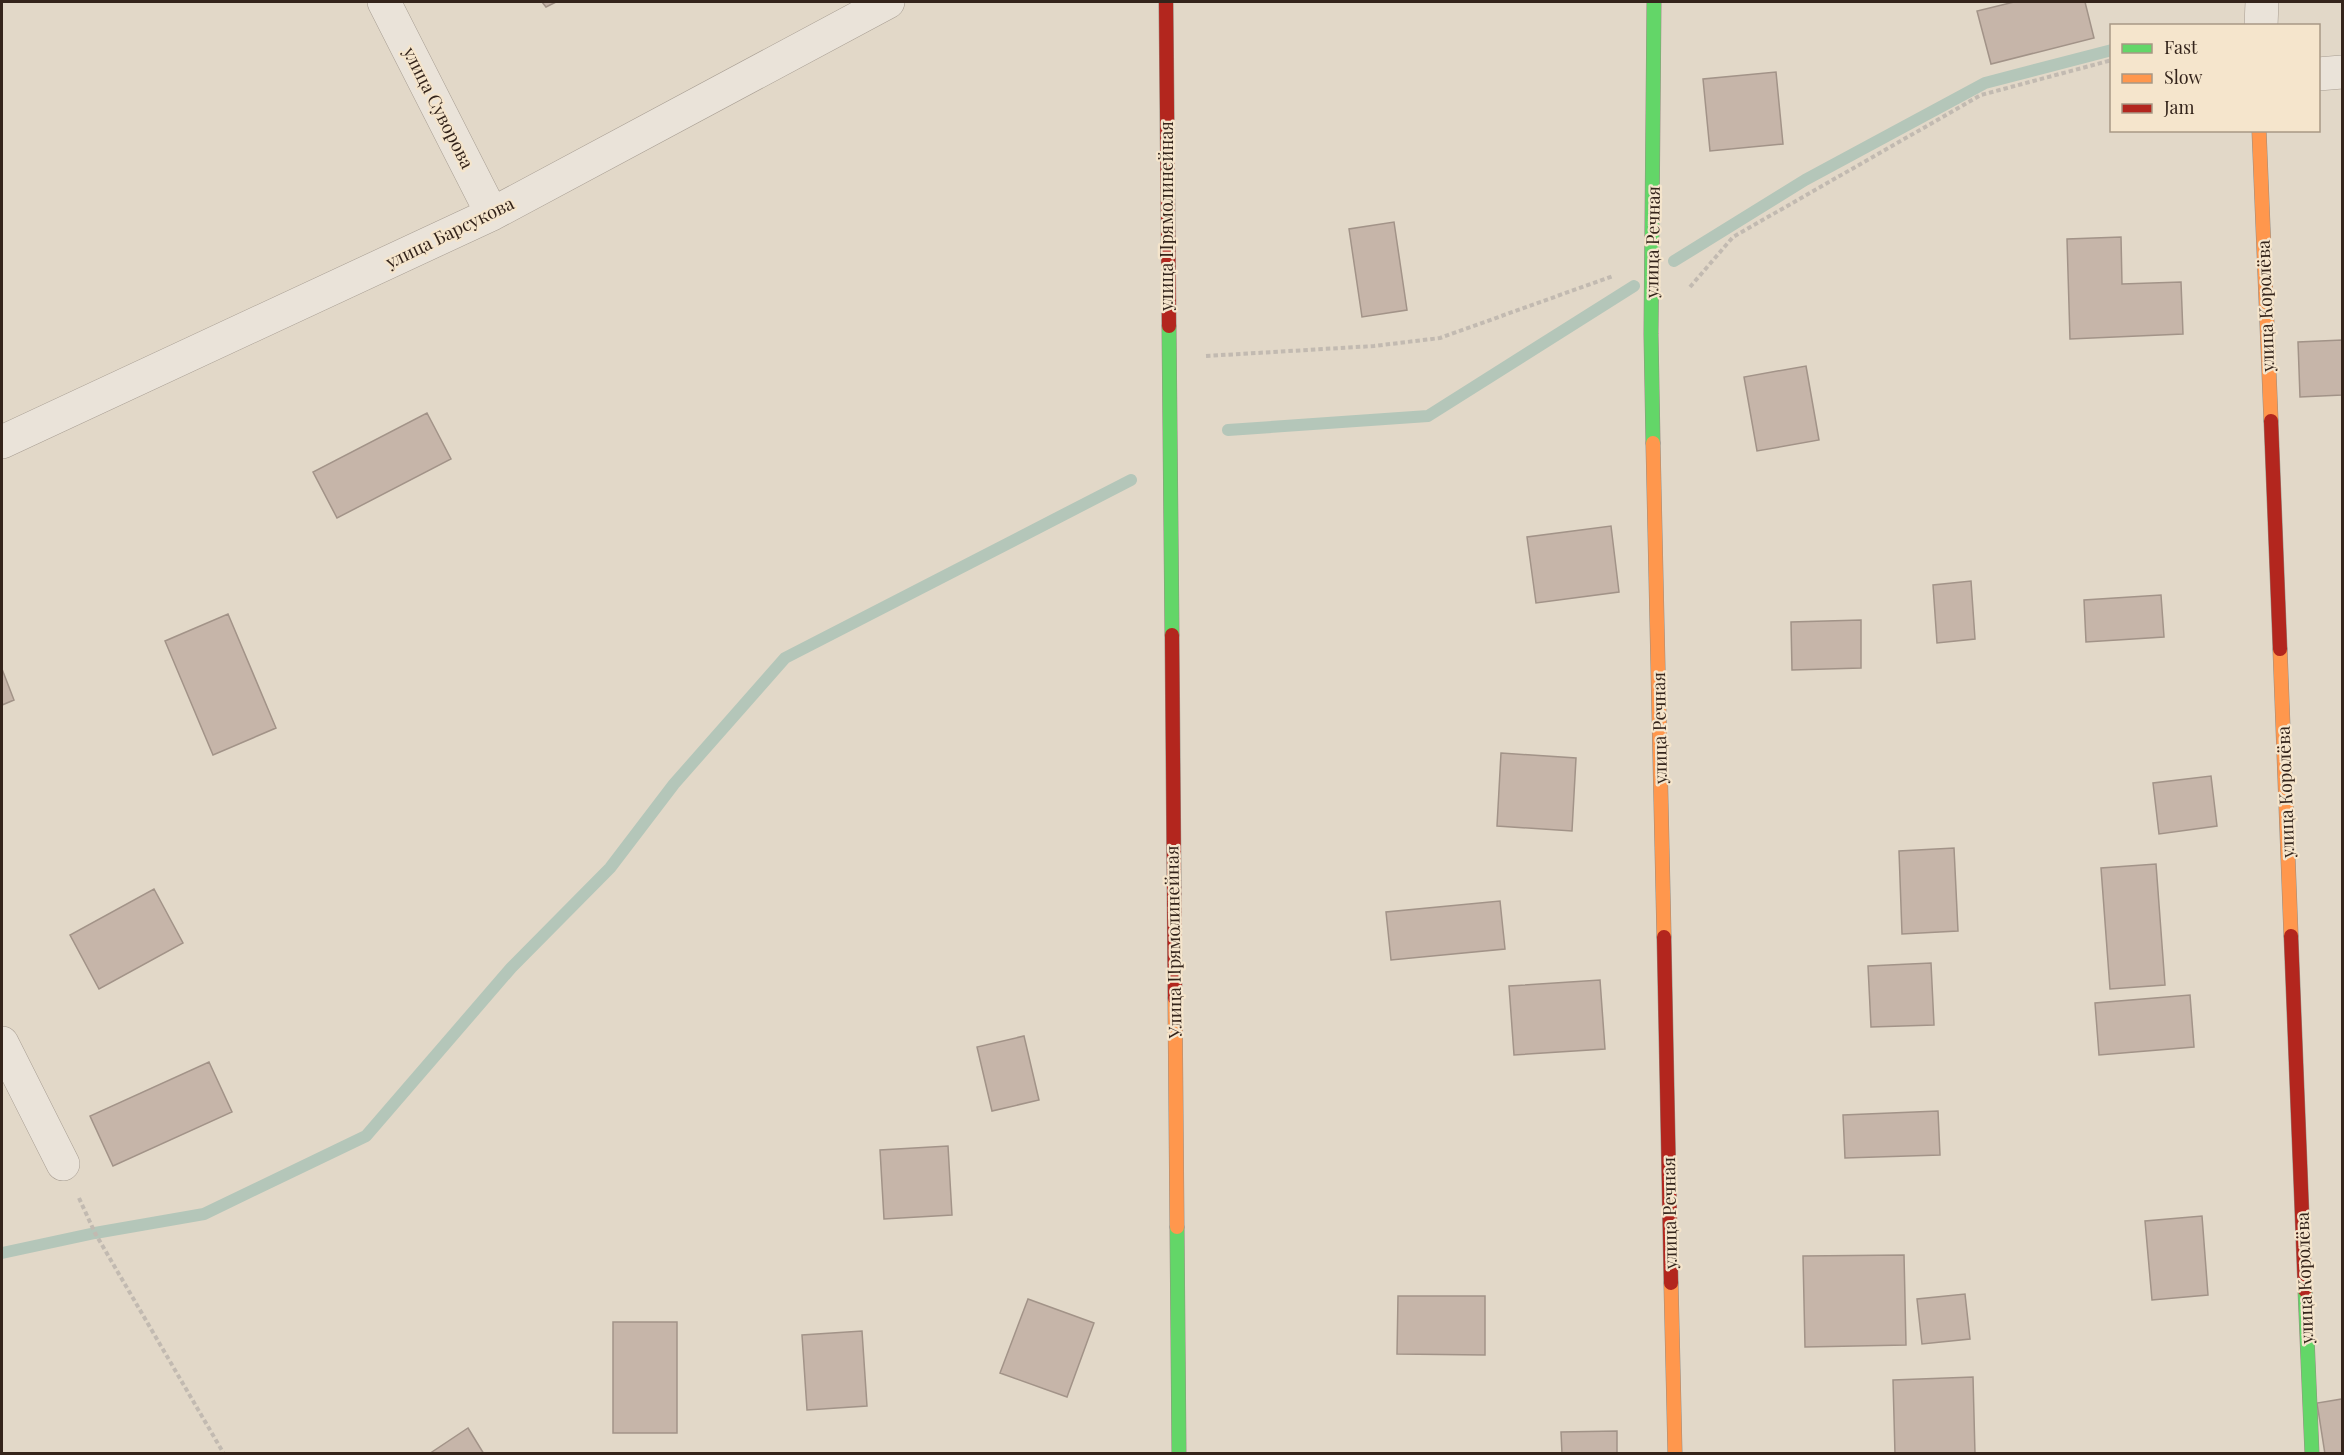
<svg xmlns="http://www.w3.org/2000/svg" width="2344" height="1455" font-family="'Playfair Display',serif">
  <rect width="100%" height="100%" fill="#e2d8c8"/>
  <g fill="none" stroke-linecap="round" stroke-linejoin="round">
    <!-- stream -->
    <path stroke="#b4c6b9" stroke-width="12" d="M1674,261L1805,180L1985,83L2112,50
      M1228,430L1428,416L1634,286
      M2,1253L95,1233L204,1214L366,1136L511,968L610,868L674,784L785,658L1131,480"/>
  </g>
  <!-- building -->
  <path fill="#c6b5a9" stroke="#a29388" stroke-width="1.5" d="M542,2H556L546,7Z
    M2014,2H2085L2094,38L1991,64L1977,11Z
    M1776,72L1783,144L1710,151L1703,79Z
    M1394,222L1407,310L1362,317L1349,229Z
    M2121,237L2122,284L2181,282L2183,334L2070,339L2067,239Z
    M2342,340V395L2300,397L2298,342Z
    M1806,366L1819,440L1757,451L1744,377Z
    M427,413L451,459L337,518L313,472Z
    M1611,526L1619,592L1536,603L1527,537Z
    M1971,581L1975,639L1937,643L1933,585Z
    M2161,595L2164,637L2086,642L2084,600Z
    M228,614L276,728L213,755L165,641Z
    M1861,620V668L1792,670L1791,622Z
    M2,669L14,700L2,705Z
    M1501,753L1576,758L1572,831L1497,826Z
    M2211,776L2217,826L2159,834L2153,783Z
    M1954,848L1958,931L1902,934L1899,851Z
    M2156,864L2165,985L2110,989L2101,868Z
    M154,889L183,943L99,989L70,935Z
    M1500,901L1505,949L1391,960L1386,912Z
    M1931,963L1934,1025L1871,1027L1868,966Z
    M1600,980L1605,1049L1514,1055L1509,986Z
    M2190,995L2194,1047L2099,1055L2095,1003Z
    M1024,1036L1039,1100L992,1111L977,1047Z
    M209,1062L232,1112L113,1166L90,1116Z
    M1938,1111L1940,1155L1845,1158L1843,1115Z
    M948,1146L952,1215L884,1219L880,1150Z
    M2202,1216L2208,1295L2152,1300L2145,1221Z
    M1904,1255L1906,1345L1805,1347L1803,1256Z
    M1965,1294L1970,1339L1922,1344L1917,1299Z
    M1398,1296H1485V1355L1397,1354Z
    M1028,1299L1094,1323L1067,1397L1000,1373Z
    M613,1322H677V1433H613Z
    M862,1331L867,1406L807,1410L802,1335Z
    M1973,1377L1975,1454H1895L1893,1380Z
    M2342,1399V1454H2325L2317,1403Z
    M468,1428L484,1454H429Z
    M1617,1431V1454H1562L1561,1432Z"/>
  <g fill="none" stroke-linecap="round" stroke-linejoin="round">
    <!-- street casing -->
    <g stroke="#a79d92" stroke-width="34">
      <path id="street" d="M384,2L492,214
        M2261,26L2262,2
        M2318,74L2342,72
        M2,442L492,214L888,2
        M2,1043L63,1164"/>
    </g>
    <!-- fast casing -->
    <g stroke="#968c82" stroke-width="15">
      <path id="fast" d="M1169,326L1172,635
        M1653,443L1651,334L1654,2
        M1177,1227L1179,1454
        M2305,1290L2312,1454"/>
    </g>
    <!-- slow casing -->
    <g stroke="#968c82" stroke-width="15">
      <path id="slow" d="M2259,130L2271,421
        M1653,443L1664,937
        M2280,649L2291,936
        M1175,998L1177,1227
        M1671,1283L1675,1454"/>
    </g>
    <!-- jam casing -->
    <g stroke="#968c82" stroke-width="15">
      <path id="jam" d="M1166,2L1169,326
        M2271,421L2280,649
        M1172,635L1175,998
        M2291,936L2305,1290
        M1664,937L1671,1283"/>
    </g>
    <!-- path -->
    <path stroke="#c2bab1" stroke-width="4" stroke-dasharray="4.5 3" stroke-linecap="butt" d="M1690,287L1733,237L1981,95L2112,60
      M1206,356L1374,346L1440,338L1613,276
      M79,1198L95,1233L224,1454"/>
    <!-- street -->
    <use href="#street" stroke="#eae3d9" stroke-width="33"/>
    <!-- fast -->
    <use href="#fast" stroke="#63d668" stroke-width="14"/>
    <!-- slow -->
    <use href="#slow" stroke="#ff974d" stroke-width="14"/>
    <!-- jam -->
    <use href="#jam" stroke="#b3261e" stroke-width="14"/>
  </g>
  <g text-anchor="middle" stroke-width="4.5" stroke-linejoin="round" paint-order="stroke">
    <!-- street labels -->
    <g font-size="18" fill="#34241b" stroke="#f5e5cc">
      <text transform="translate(438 108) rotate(63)" y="6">улица Суворова</text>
      <text transform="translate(1167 216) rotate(-90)" y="6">улица Прямолинейная</text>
      <text transform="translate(450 233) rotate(-26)" y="6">улица Барсукова</text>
      <text transform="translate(1653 242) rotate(-89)" y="6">улица Речная</text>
      <text transform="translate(2266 306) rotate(-92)" y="6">улица Королёва</text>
      <text transform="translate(1660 728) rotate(-91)" y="6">улица Речная</text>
      <text transform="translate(2286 792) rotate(-92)" y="6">улица Королёва</text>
      <text transform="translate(1174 942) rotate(-91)" y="6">Улица Прямолинейная</text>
      <text transform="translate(1670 1213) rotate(-91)" y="6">улица Речная</text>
      <text transform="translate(2305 1278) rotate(-92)" y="6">улица Королёва</text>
    </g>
  </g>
  <!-- border -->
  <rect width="2344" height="1455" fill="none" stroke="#34241b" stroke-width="6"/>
  <!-- legend -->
  <rect x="2110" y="24" width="210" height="108" fill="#f5e5cc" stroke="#a89885" stroke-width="1.5"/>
  <rect x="2122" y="44" width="30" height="9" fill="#63d668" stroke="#a89885" stroke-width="1.5"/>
  <text x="2164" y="54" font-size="18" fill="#34241b">Fast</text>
  <rect x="2122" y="74" width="30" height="9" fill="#ff974d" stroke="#a89885" stroke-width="1.5"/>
  <text x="2164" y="84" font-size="18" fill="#34241b">Slow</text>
  <rect x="2122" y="104" width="30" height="9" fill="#b3261e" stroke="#a89885" stroke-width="1.5"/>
  <text x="2164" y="114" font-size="18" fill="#34241b">Jam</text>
</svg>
